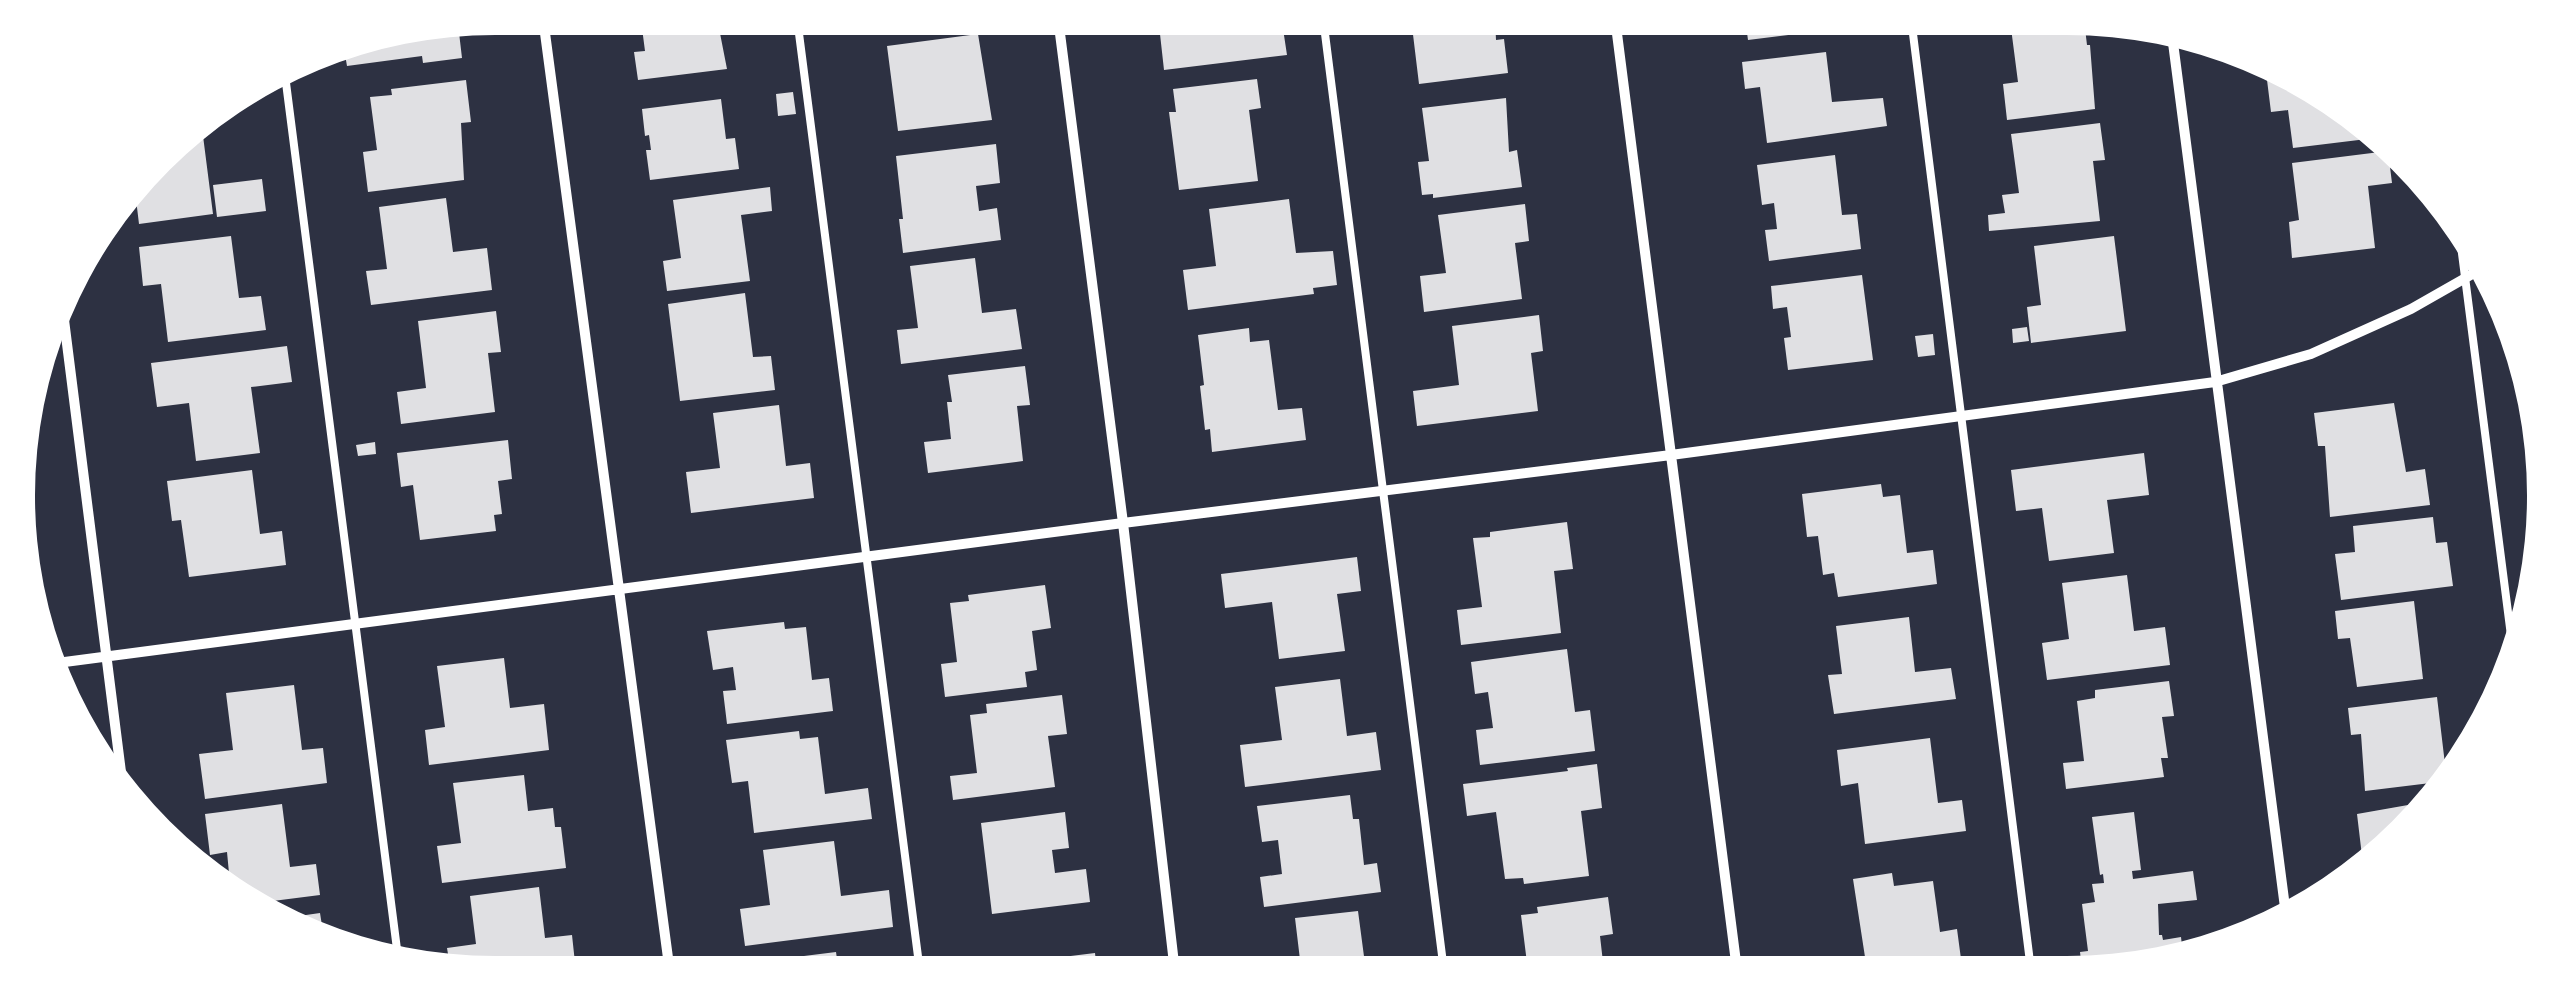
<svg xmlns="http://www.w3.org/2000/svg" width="2562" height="991" font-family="'DejaVu Sans',sans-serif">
  <rect width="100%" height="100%" fill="#2d3142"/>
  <!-- building -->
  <path fill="#e0e0e3" d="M633,18H717L727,69L638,80L634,52L645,51L642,28L635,29Z
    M891,18H927V20L892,24Z
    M1168,18H1243L1244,27L1282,22L1287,55L1164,70L1160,34L1170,33Z
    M1411,18H1495L1496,40L1504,39L1508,73L1419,84Z
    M1745,18H1845L1846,28L1748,40Z
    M2079,19L2084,20L2087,45H2090L2095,109L2007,120L2003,84L2018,82L2011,28Z
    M458,24L462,58L423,63L422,56L347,66L343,43Z
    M978,34L992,120L898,131L887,46Z
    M1826,52L1832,102L1883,98L1887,126L1767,143L1760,87L1745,89L1742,62Z
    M2281,78L2375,132V138L2293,148L2288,110L2271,112L2267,80Z
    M1257,79L1261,108L1249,110L1258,181L1179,190L1169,112H1176L1173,89Z
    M466,80L471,122L461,123L464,180L368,192L363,152L377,150L370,97L392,95L391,89Z
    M793,92L796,114L778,116L776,94Z
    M1506,98L1509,152L1517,150L1522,187L1433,198V194L1422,195L1418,162L1429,161L1422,108Z
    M721,99L726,139L735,138L739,169L650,180L646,150H651L649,135L645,136L642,109Z
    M2100,123L2105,160L2093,161L2100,221L1989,231L1988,215L2005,213L2002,195L2019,193L2011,134Z
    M202,128L213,214L139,224L135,191L181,136Z
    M996,144L1000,183L976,186L979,211L997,208L1001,240L903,253L899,219H903L896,156Z
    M2388,151L2392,183L2368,186L2375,248L2292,258L2289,222L2299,220L2292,163Z
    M1835,155L1842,215L1857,214L1861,249L1769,261L1765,230L1777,229L1774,203L1762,205L1757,165Z
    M262,179L266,211L217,217L213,185Z
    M770,187L772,211L741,215L750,281L667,291L663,261L681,258L673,200Z
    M446,198L453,252L487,248L492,290L371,305L366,271L387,269L379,207Z
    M1289,199L1296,253L1333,251L1337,285L1313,288L1314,294L1188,310L1183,270L1216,266L1209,209Z
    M1525,204L1529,241L1515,243L1522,299L1424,312L1420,276L1446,273L1438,215Z
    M231,236L239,298L261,296L266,330L168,342L161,284L143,286L139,247Z
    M2114,236L2126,331L2031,343L2027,307L2041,305L2034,246Z
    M975,258L982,313L1016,309L1022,349L901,364L897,330L918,328L910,266Z
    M1862,275L1873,360L1788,370L1784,338L1791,337L1787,307L1773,309L1771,286Z
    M745,293L753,357L771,356L775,390L680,401L668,304Z
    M496,311L501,352L488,353L495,412L401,424L397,392L426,388L418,321Z
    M1539,315L1543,351L1531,353L1538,411L1417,426L1413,391L1459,385L1452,326Z
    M2027,327L2029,341L2013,343L2012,329Z
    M1249,328L1250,342L1269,340L1278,410L1302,408L1306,440L1212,452L1210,429L1205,430L1200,386L1204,385L1198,335Z
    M1933,334L1935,355L1918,357L1915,336Z
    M287,346L292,382L251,387L260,453L196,461L189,403L157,407L151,363Z
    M1025,366L1030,405L1017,406L1023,461L928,473L924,442L951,439L947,402H952L948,375Z
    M2394,403L2406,472L2425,469L2430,505L2330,517L2325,446H2318L2314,413Z
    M779,405L786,466L810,463L814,498L691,513L686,472L720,468L713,413Z
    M508,440L512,479L498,481L502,514L494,515L496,531L420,540L413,485L401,487L397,453Z
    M375,442L376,454L358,456L356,445Z
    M2144,453L2149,495L2107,500L2114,553L2049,561L2042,508L2016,511L2011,470Z
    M252,470L260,534L282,531L286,565L189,577L181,520L172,521L167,481Z
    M1881,484L1883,497L1900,495L1907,553L1933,550L1937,584L1838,597L1834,573L1823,575L1818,536L1807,537L1802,494Z
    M2433,517L2436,543L2447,542L2453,586L2341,600L2335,554L2355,552L2353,526Z
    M1567,522L1573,569L1554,571L1561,633L1461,645L1457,610L1482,607L1473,538L1490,537V532Z
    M1357,557L1361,591L1337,594L1345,651L1279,659L1272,602L1225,608L1221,574Z
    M2127,575L2134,631L2165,627L2170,665L2047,680L2042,643L2069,639L2062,583Z
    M1045,585L1051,628L1032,631L1037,670L1025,672L1027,687L945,697L941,664L957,662L950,603L969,601L968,595Z
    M2414,601L2423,679L2357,687L2350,638L2338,639L2335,611Z
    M1909,617L1915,672L1951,668L1956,699L1834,714L1828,675L1842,674L1836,626Z
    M784,622L785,629L806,627L812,680L829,678L833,711L727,724L723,691L736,690L733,667L713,670L707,631Z
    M1567,649L1575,712L1590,710L1595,751L1480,765L1476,730L1493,728L1488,692L1475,694L1471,662Z
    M504,658L510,708L544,704L549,750L429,765L425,730L445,727L437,666Z
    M1340,679L1347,736L1376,732L1381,770L1245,787L1240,745L1282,740L1275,687Z
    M2169,681L2174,716L2162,717L2168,758H2161L2164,777L2066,789L2063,763L2084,761L2077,701L2095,698V690Z
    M294,685L302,750L323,748L327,783L205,799L199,754L233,750L226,693Z
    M1062,695L1067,734L1048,736L1055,787L953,800L950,776L977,773L970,715L987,713L986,704Z
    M2437,697L2447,781L2365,791L2361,734L2351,735L2348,708Z
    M799,731L800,739L818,737L825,794L868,788L872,819L754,833L748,781L732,783L726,740Z
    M1930,738L1938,803L1962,800L1966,831L1865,844L1858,783L1841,786L1837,750Z
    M1597,764L1602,808L1581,811L1589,876L1524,884L1523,878L1505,879L1496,812L1467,816L1463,784L1568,771L1567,768Z
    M524,775L528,811L553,808L555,827H561L566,868L442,883L437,846L461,843L453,783Z
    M1350,795L1353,819H1359L1364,865L1377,863L1381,892L1264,907L1260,877L1282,874L1278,840L1262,842L1257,806Z
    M2434,795L2381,855L2373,860L2372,854L2362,856L2357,814L2425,802V796Z
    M282,804L290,867L316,864L320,895L257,903L213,879L212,874L229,873L227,852L210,855L205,814Z
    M1065,812L1069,848L1052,850L1055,873L1086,869L1090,902L992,914L981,823Z
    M2134,812L2141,870L2132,871L2133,879L2193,871L2197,900L2158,904L2159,935H2162L2163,940L2181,937L2183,955L2129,969H2082L2080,952L2088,951L2082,904L2095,902L2092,884L2104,883L2103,874L2100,875L2092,817Z
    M834,841L841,896L889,890L893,927L745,946L740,909L770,905L763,850Z
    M1892,873L1894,886L1933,881L1940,932L1957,929L1961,959L1867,970L1853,879Z
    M539,887L545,938L572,935L576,972L496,974L450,966L447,948L476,944L470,896Z
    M1608,897L1613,934L1600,936L1604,971H1528L1521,915L1538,913L1537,907Z
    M1358,911L1365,964L1398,960L1399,971H1290L1301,968L1295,918Z
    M320,913L324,938L285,918Z
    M836,952L839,973H751L749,963Z
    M1095,953L1097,972H990L989,966Z"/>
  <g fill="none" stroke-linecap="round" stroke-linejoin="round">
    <!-- service -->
    <path stroke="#fff" stroke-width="8" d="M797,18L920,972
      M1323,18L1444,971
      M1911,18L2031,970
      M285,75L398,957
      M2460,238L2514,659"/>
    <!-- minor -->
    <path stroke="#fff" stroke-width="10" d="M543,18L670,973
      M1058,18L1123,523L1175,972
      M1615,18L1737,970
      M2172,35L2286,915
      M63,312L123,788
      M57,663L1123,523L1671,455L2215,382L2311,354L2411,309L2483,268"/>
  </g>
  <!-- crop -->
  <path d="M0 0H2562V991H0ZM495 35H2067A460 460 0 0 1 2527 495V496A460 460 0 0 1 2067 956H495A460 460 0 0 1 35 496V495A460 460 0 0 1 495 35Z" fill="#fff" fill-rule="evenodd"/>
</svg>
